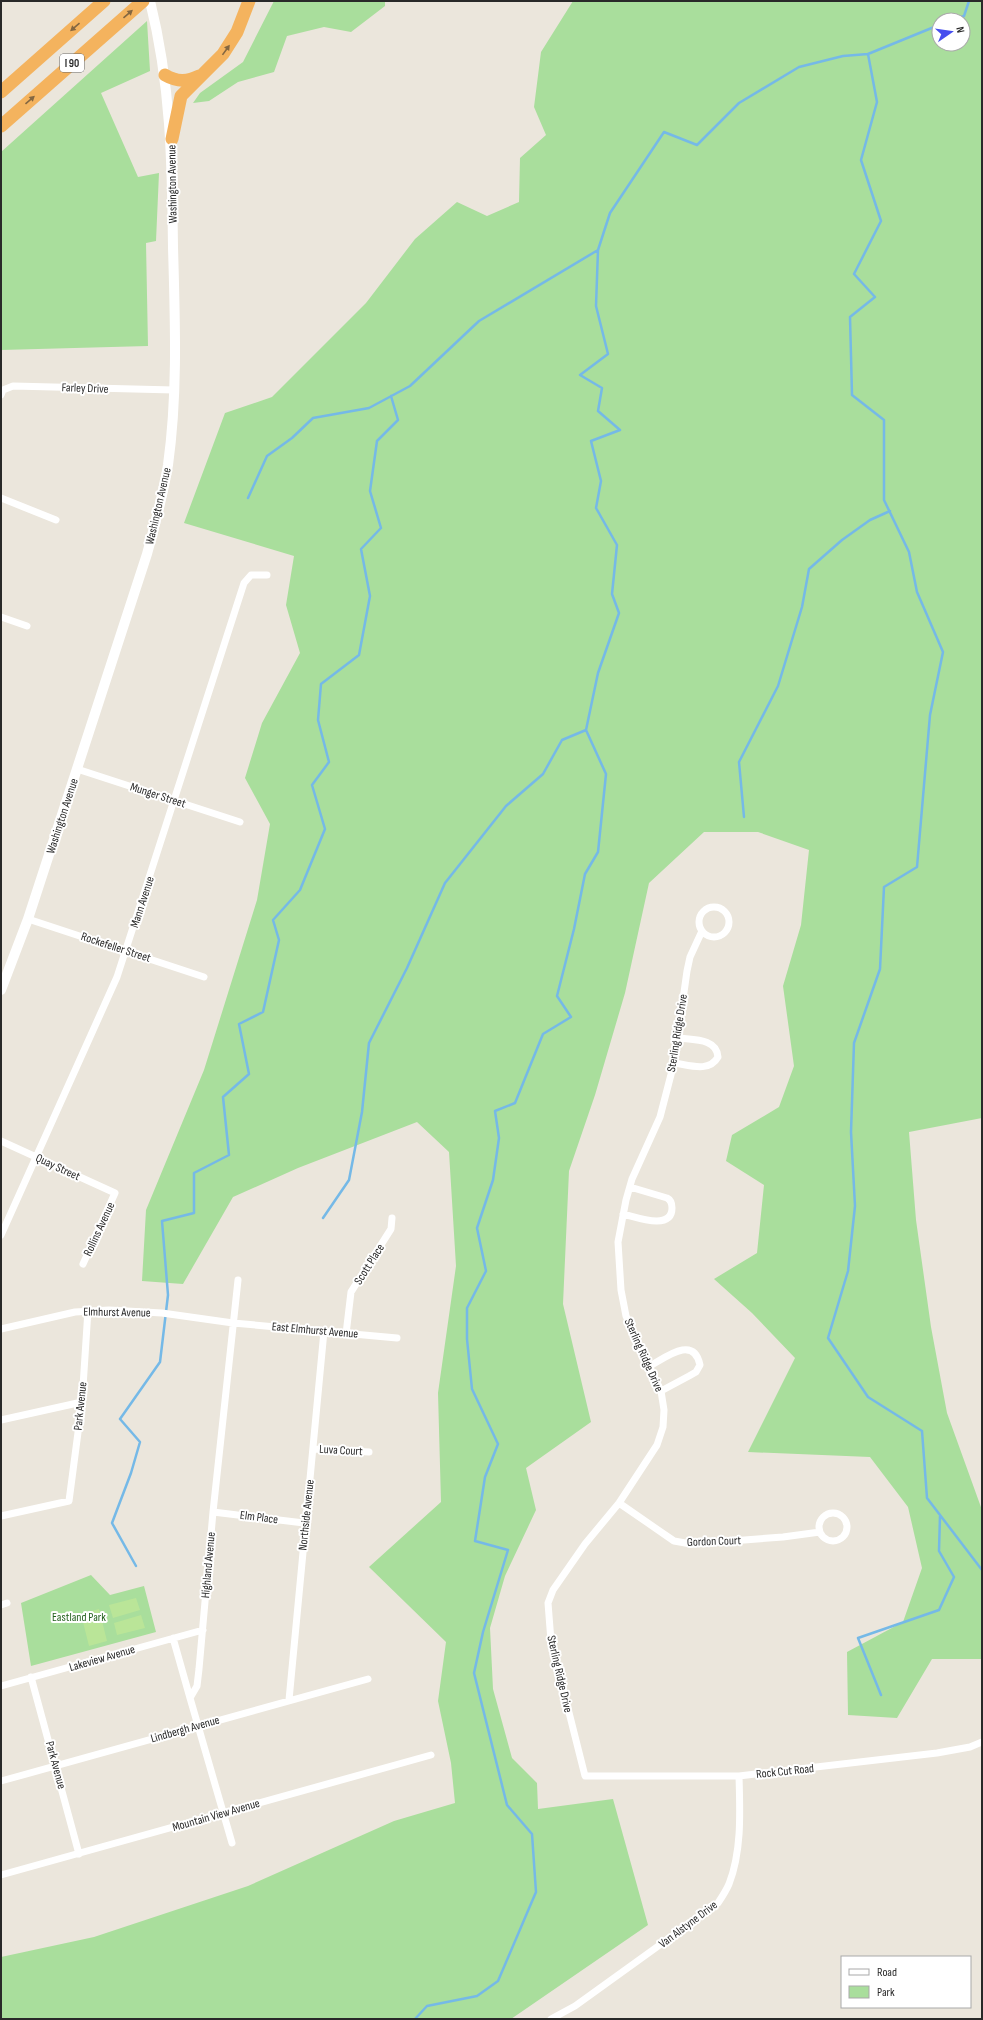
<svg xmlns="http://www.w3.org/2000/svg" width="983" height="2020" font-family="'Sofia Sans Condensed',sans-serif">
  <rect width="100%" height="100%" fill="#ebe6dc"/>
  <!-- green -->
  <path fill="#a9de9c" fill-rule="evenodd" d="M274,1H385V6L351,32L324,27L287,36L274,72L238,82L209,101L193,103L200,93L243,62Z
    M573,1H982V1118L909,1132L916,1220L931,1327L947,1413L982,1510V1659H932L897,1718L848,1715L847,1652L903,1622L922,1568L908,1507L870,1457L748,1452L795,1358L752,1313L714,1279L757,1253L764,1185L726,1161L732,1135L779,1107L794,1066L783,986L801,925L809,850L758,832H704L649,883L625,993L595,1095L569,1171L563,1304L591,1422L526,1468L536,1510L505,1576L490,1628L493,1689L512,1758L537,1783L538,1809L613,1799L648,1925L511,2019H1V1957L94,1937L248,1886L394,1821L455,1803L451,1763L438,1701L446,1642L369,1567L441,1502L438,1393L456,1266L449,1152L417,1122L298,1168L233,1197L183,1284L142,1281L146,1210L204,1070L257,900L270,824L245,778L262,723L300,653L286,605L294,556L184,523L225,413L272,397L366,303L415,239L457,202L487,216L519,202L520,158L546,135L534,107L541,52ZM939,20H963V44H939Z
    M147,21L150,71L101,93L138,177L159,173L156,241L146,243L148,346L1,350V152Z
    M91,1575L110,1595L144,1586L156,1632L31,1666L21,1603Z"/>
  <!-- pitch -->
  <path fill="#bae598" d="M136,1598L140,1610L113,1618L109,1605Z
    M99,1609L107,1641L89,1646L81,1614Z
    M141,1615L145,1628L117,1635L114,1623Z"/>
  <g fill="none" stroke-linecap="round" stroke-linejoin="round">
    <!-- stream -->
    <path stroke="#75b9e7" stroke-width="2.5" d="M953,20L964,16L969,1
      M939,25L868,54L877,102L861,160L881,221L854,274L875,297L850,317L852,395L884,420V500L909,552L917,592L943,652L930,715L917,867L884,887L880,969L854,1043L851,1132L855,1206L848,1271L828,1338L868,1397L922,1431L927,1498L982,1570
      M248,498L267,456L292,438L313,418L369,408L410,386L479,321L598,250L610,213L664,132L697,145L739,103L799,67L843,56L868,54
      M744,817L739,762L778,686L802,607L809,569L842,540L870,520L890,511
      M323,1218L349,1180L362,1112L369,1043L407,968L445,883L506,806L543,774L562,740L586,730
      M136,1566L112,1523L131,1473L140,1442L120,1419L160,1362L168,1295L162,1221L194,1213V1173L229,1155L223,1097L249,1074L239,1024L263,1012L279,940L273,920L300,890L325,829L312,785L329,762L318,720L321,684L359,655L370,596L361,549L381,528L370,491L377,441L398,420L391,396
      M881,1695L858,1638L939,1610L954,1577L939,1551L940,1516
      M415,2019L427,2006L477,1996L498,1981L536,1892L532,1834L507,1805L474,1673L483,1632L508,1550L475,1541L485,1477L498,1444L472,1389L467,1339V1308L486,1271L477,1228L493,1180L499,1138L495,1111L515,1103L543,1034L571,1017L557,996L574,929L585,874L598,852L606,774L586,730L598,673L619,613L612,594L617,545L596,508L601,481L591,441L620,430L598,411L602,388L580,375L608,354L596,306L598,250"/>
    <!-- street -->
    <path stroke="#fff" stroke-width="7" d="M1,395L3,390L13,386L174,390
      M1,498L56,520
      M1,617L27,626
      M77,769L240,822
      M699 922a15 15 0 1 1 30 0a15 15 0 1 1-30 0Z
      M28,919L204,977
      M702,931L690,957L687,971L674,1063L660,1117L632,1179L626,1200L618,1242L621,1290L626,1316L661,1391L664,1410L663,1427L657,1445L619,1503L585,1544L553,1590L548,1603L551,1641L585,1776H739L937,1753L970,1747L982,1742
      M674,1063C689,1065 709,1073 718,1057C717,1038 693,1040 678,1038
      M1,1141L115,1193L83,1264
      M623,1214C636,1217 672,1231 672,1208C672,1204 671,1200 667,1198L630,1187
      M1,1235L117,977L244,583L251,575H267
      M1,1329L75,1312L109,1310L162,1313L233,1323L397,1338
      M346,1334L351,1292L391,1229L392,1218
      M650,1366C666,1357 694,1335 700,1365L696,1372L689,1376L661,1391
      M1,1420L82,1402
      M313,1449L369,1452
      M619,1503L674,1541L691,1544L783,1537L820,1532
      M213,1512L304,1523
      M819 1527a14 14 0 1 1 28 0a14 14 0 1 1-28 0Z
      M1,1516L69,1501L82,1402L88,1310
      M1,1605L7,1603
      M173,1638L190,1698
      M31,1677L79,1854
      M1,1686L203,1630
      M289,1700C300,1577 313,1454 324,1331
      M1,1781L368,1679
      M232,1843L190,1698L197,1686L199,1669L213,1512L238,1280
      M1,1875L431,1755
      M551,2019L575,2006L718,1903C722,1897 726,1891 729,1884C742,1851 740,1811 739,1776"/>
    <!-- secondary -->
    <path stroke="#fff" stroke-width="10" d="M1,990L28,919L147,554C155,525 163,495 168,465C178,393 175,320 173,247C172,162 171,85 150,1"/>
    <!-- highway -->
    <path stroke="#f4b35e" stroke-width="13" d="M165,75C177,82 187,82 199,76
      M1,92L104,1
      M1,126L143,1
      M172,139L181,96L223,54L237,32L249,1"/>
  </g>
  <!-- one-way arrows -->
  <defs><path id="oneway-solid" d="M-6-.8H1V-3.2L6.5 0L1 3.2V.8H-6Z"/></defs>
  <g fill="#846741">
    <use href="#oneway-solid" transform="translate(128 14) rotate(-41)"/>
    <use href="#oneway-solid" transform="translate(75 27) rotate(139)"/>
    <use href="#oneway-solid" transform="translate(226 50) rotate(-54)"/>
    <use href="#oneway-solid" transform="translate(30 100) rotate(-41)"/>
  </g>
  <g text-anchor="middle" stroke-width="4" stroke-linejoin="round" paint-order="stroke">
    <!-- shield labels -->
    <rect fill="#fff" stroke="#696969" stroke-width="1" x="60" y="54" width="24" height="18" rx="3"/>
    <g font-size="11" font-weight="bold" fill="#292929">
      <text x="72" y="67">I 90</text>
    </g>
    <!-- street labels -->
    <g font-size="12" fill="#292929" stroke="#fff">
      <text transform="translate(172 184) rotate(-91)" y="4">Washington Avenue</text>
      <text transform="translate(85 388) rotate(2)" y="4">Farley Drive</text>
      <text transform="translate(158 506) rotate(-77)" y="4">Washington Avenue</text>
      <text transform="translate(158 795) rotate(18)" y="4">Munger Street</text>
      <text transform="translate(62 816) rotate(-72)" y="4">Washington Avenue</text>
      <text transform="translate(142 902) rotate(-72)" y="4">Mann Avenue</text>
      <text transform="translate(116 947) rotate(18)" y="4">Rockefeller Street</text>
      <text transform="translate(677 1033) rotate(-81)" y="4">Sterling Ridge Drive</text>
      <text transform="translate(58 1167) rotate(25)" y="4">Quay Street</text>
      <text transform="translate(99 1229) rotate(-65)" y="4">Rollins Avenue</text>
      <text transform="translate(369 1264) rotate(-58)" y="4">Scott Place</text>
      <text transform="translate(117 1312) rotate(1)" y="4">Elmhurst Avenue</text>
      <text transform="translate(315 1330) rotate(5)" y="4">East Elmhurst Avenue</text>
      <text transform="translate(644 1355) rotate(66)" y="4">Sterling Ridge Drive</text>
      <text transform="translate(80 1406) rotate(-84)" y="4">Park Avenue</text>
      <text transform="translate(341 1450) rotate(3)" y="4">Luva Court</text>
      <text transform="translate(306 1515) rotate(-84)" y="4">Northside Avenue</text>
      <text transform="translate(259 1517) rotate(7)" y="4">Elm Place</text>
      <text transform="translate(714 1541) rotate(-2)" y="4">Gordon Court</text>
      <text transform="translate(208 1565) rotate(-85)" y="4">Highland Avenue</text>
      <text transform="translate(102 1658) rotate(-16)" y="4">Lakeview Avenue</text>
      <text transform="translate(560 1674) rotate(77)" y="4">Sterling Ridge Drive</text>
      <text transform="translate(185 1729) rotate(-16)" y="4">Lindbergh Avenue</text>
      <text transform="translate(56 1765) rotate(75)" y="4">Park Avenue</text>
      <text transform="translate(785 1771) rotate(-6)" y="4">Rock Cut Road</text>
      <text transform="translate(216 1815) rotate(-16)" y="4">Mountain View Avenue</text>
      <text transform="translate(688 1924) rotate(-37)" y="4">Van Alstyne Drive</text>
    </g>
    <!-- park labels -->
    <g font-size="12" fill="#23611e" stroke="#fff">
      <text x="79" y="1621">Eastland Park</text>
    </g>
  </g>
  <!-- border -->
  <rect width="983" height="2020" fill="none" stroke="#292929" stroke-width="4"/>
  <!-- legend -->
  <rect x="841" y="1956" width="130" height="52" fill="#ffffff" stroke="#a9a9a9"/>
  <rect x="849" y="1969" width="20" height="6" fill="#ffffff" stroke="#a9a9a9"/>
  <text x="877" y="1976" font-size="12" fill="#292929">Road</text>
  <rect x="849" y="1986" width="20" height="12" fill="#a9de9c" stroke="#a9a9a9"/>
  <text x="877" y="1996" font-size="12" fill="#292929">Park</text>
  <!-- north arrow -->
  <g transform="translate(951 32) rotate(77)"><circle r="19" fill="#ffffff" stroke="#a9a9a9"/>
  <path d="M0-3L7 15L0 10L-7 15Z" fill="#464eee"/>
  <text y="-6" font-size="11" font-weight="bold" text-anchor="middle" fill="#292929">N</text>
  </g>
</svg>
